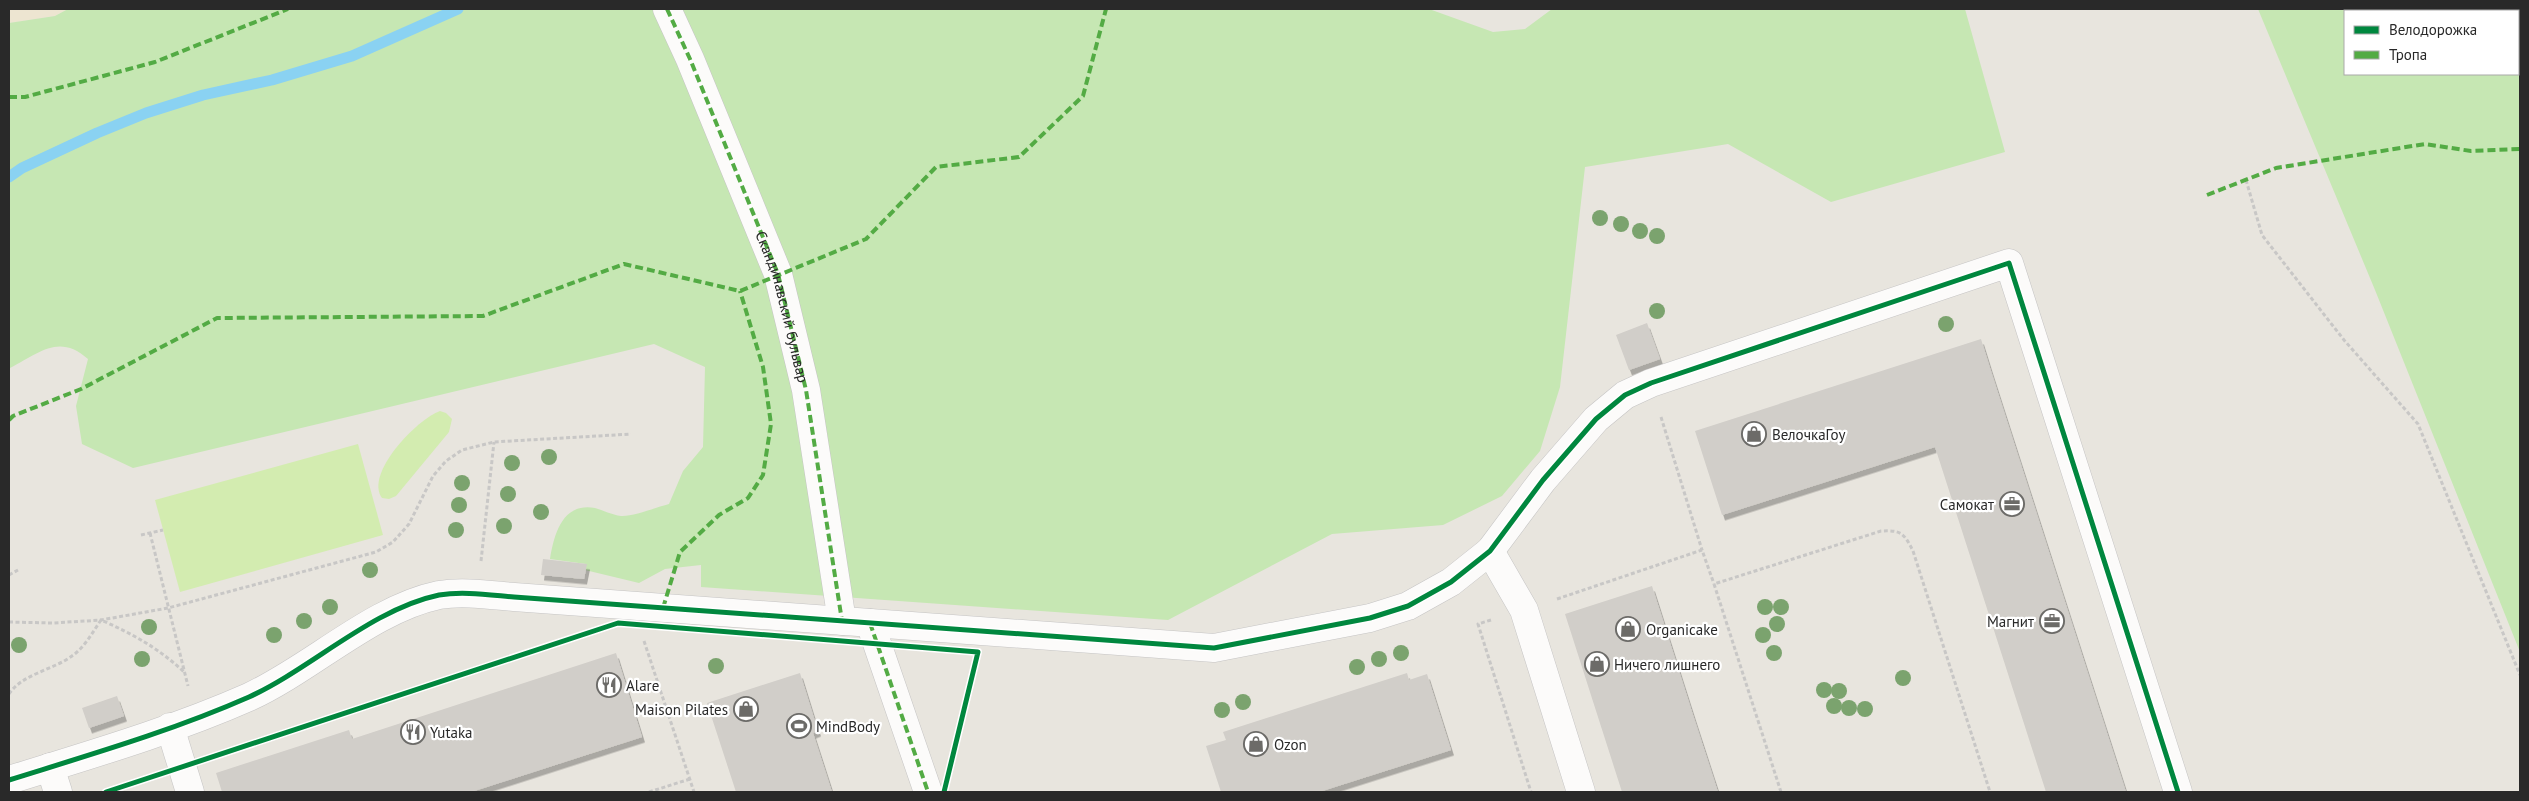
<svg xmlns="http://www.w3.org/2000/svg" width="2529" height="801" font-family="'PT Sans',sans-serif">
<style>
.education{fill:#ede5d1}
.green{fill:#c6e7b3;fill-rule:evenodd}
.pitch{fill:#d3ecb0}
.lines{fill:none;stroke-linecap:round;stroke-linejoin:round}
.stream{stroke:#8ad2f2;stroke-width:11}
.building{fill:#d1cec9;filter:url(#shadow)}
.minor-casing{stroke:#c5c4c4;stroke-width:29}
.path{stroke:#c8c7c6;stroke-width:3;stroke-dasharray:4 2.5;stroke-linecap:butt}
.minor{stroke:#fcfbfa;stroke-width:28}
.quiet{stroke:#53ab44;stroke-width:4;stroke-dasharray:8 4;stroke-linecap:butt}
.cycleway-casing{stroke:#fff;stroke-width:8}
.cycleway{stroke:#00873e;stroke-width:5}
.tree{fill:#7ba36e}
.labels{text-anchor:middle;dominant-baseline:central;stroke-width:4.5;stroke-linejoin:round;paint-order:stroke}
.street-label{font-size:15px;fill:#292929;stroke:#fff}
.poi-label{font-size:15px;fill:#292929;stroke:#fff;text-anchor:start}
</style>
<defs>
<filter id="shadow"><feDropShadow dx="3" dy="5.5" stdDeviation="0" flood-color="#0004"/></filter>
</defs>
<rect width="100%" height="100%" fill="#e8e5de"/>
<polygon class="education" points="9,9 68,9 55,16 9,23"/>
<g class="green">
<path d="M68,9H1429L1493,32L1525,29L1552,9H1965L2005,152L1831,202L1728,144L1585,167L1560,387L1540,451L1502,496L1443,525L1332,534L1168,620L701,587V565L665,569L639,583L585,570L586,564L550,559C554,535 562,502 595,508C603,510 612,515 621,516C632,517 657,507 669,504L683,471L703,447L705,367L654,344L133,468L82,444L76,406L88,359C59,333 39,353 10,368L9,376V23L55,16Z"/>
<path d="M2258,9H2520V652L2375,290ZM2345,11H2518V74H2345Z"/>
</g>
<g class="pitch">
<path d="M440,411L446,413L452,419L449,432L396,496L389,499L382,498C364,474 417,419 440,411Z"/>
<polygon points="358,444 383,535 180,592 155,500"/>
</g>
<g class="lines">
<polyline class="stream" points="9,177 22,168 97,133 146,113 203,95 272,80 352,56 458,9"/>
</g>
<g class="building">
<polygon points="1647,323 1660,359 1629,370 1616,335"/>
<polygon points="1981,339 1990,368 2126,792 2046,792 1935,447 1722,515 1695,431"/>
<polygon points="543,559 587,564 584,579 541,575"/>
<polygon points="1652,586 1693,715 1718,792 1622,792 1565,614"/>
<polygon points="616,653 642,737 471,792 222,792 216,773 349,730 352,739"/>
<polygon points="800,673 818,731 813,733 832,792 736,792 707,703"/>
<polygon points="1407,673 1409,680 1427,674 1451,750 1319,792 1221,792 1206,746 1226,740 1223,732"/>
<polygon points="117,696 124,716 89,728 82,708"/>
</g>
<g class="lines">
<defs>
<g id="minor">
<path id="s1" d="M667,9L690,59L778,274L806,390L842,621"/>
<polyline points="1490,551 1524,610 1581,792"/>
<polyline points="870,623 928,792"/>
<polyline points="170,727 190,792"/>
<polyline points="50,767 58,792"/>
<path d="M9,780C89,755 172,731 249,697C312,668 372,609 439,595C463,591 490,595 514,597L1214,648L1370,618L1408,606L1451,582L1490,551L1543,480L1596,419L1625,395L1651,383L2009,263L2178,792"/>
</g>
</defs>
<use href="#minor" class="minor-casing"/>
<g class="path">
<polyline points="2246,180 2262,235 2344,340 2418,424 2520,675"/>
<polyline points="1661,417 1702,550"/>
<polyline points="150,533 188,686"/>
<polyline points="141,535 163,530"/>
<polyline points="481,561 494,442"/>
<polyline points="9,575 18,570"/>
<polyline points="1557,599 1702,550 1714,584"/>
<polyline points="1491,620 1478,624 1531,792"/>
<polyline points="9,622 53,623 101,620 168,608 376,552 393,542 409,524 433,476 446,461 462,450 494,442 631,434"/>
<polyline points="644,641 694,792"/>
<path d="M9,694C22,674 53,670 72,656C85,647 92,633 101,620C133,634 160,649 185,673"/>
<polyline points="117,789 118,792"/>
<polyline points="649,792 690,779"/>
<path d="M1781,792L1714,584L1881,531C1901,530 1904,533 1913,551L1990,792"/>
</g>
<use href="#minor" class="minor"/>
<g class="quiet">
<polyline points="667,9 690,59 778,274 806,390 842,621"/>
<polyline points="9,97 25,97 155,62 288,9"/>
<polyline points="2207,195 2276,168 2425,144 2471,151 2520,149"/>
<polyline points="9,420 13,416 81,389 217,318 483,316 624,264 740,291 866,239 936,167 1019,157 1083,96 1106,9"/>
<polyline points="663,608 680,552 719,515 748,498 763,475 771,424 763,367 740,291"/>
<polyline points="870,623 928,792"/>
</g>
<defs>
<g id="cycleway">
<path d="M9,780C89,755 172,731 249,697C312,668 372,609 439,595C463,591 490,595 514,597L1214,648L1370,618L1408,606L1451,582L1490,551L1543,480L1596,419L1625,395L1651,383L2009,263L2178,792"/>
<polyline points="106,792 618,623 978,652 944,792"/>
</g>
</defs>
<use href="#cycleway" class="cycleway-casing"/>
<use href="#cycleway" class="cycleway"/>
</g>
<g class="tree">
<circle cx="1600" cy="218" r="8"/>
<circle cx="1621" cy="224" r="8"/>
<circle cx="1640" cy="231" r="8"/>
<circle cx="1657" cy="236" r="8"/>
<circle cx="1657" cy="311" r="8"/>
<circle cx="1946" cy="324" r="8"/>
<circle cx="549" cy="457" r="8"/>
<circle cx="512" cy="463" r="8"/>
<circle cx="462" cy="483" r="8"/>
<circle cx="508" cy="494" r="8"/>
<circle cx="459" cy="505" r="8"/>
<circle cx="541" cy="512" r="8"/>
<circle cx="504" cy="526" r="8"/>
<circle cx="456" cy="530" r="8"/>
<circle cx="370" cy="570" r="8"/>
<circle cx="330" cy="607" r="8"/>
<circle cx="1765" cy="607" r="8"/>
<circle cx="1781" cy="607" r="8"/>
<circle cx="304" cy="621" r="8"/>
<circle cx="1777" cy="624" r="8"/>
<circle cx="149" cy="627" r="8"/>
<circle cx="274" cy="635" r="8"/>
<circle cx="1763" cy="635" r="8"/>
<circle cx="19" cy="645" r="8"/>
<circle cx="1401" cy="653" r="8"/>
<circle cx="1774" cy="653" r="8"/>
<circle cx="142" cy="659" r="8"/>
<circle cx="1379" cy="659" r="8"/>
<circle cx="716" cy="666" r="8"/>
<circle cx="1357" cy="667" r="8"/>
<circle cx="1903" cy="678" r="8"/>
<circle cx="1824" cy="690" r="8"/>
<circle cx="1839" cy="691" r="8"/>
<circle cx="1243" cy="702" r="8"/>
<circle cx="1834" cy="706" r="8"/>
<circle cx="1849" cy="708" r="8"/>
<circle cx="1865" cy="709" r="8"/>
<circle cx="1222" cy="710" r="8"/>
</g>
<defs>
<symbol id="shop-ring" viewBox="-11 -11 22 22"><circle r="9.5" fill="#fff" stroke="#6c6b68" stroke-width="1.5"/><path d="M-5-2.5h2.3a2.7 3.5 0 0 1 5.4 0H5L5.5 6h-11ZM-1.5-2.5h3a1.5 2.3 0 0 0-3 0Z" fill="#6c6b68"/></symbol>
<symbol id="office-ring" viewBox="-11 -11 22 22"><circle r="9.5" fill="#fff" stroke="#6c6b68" stroke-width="1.5"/><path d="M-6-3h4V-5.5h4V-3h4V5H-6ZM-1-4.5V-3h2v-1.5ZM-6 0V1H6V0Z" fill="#6c6b68"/></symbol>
<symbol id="restaurant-ring" viewBox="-11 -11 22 22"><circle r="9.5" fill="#fff" stroke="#6c6b68" stroke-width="1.5"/><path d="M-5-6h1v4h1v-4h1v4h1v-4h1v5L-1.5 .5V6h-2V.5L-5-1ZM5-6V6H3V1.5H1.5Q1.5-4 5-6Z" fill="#6c6b68"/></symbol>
<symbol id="stadium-ring" viewBox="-11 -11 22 22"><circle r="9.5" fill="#fff" stroke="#6c6b68" stroke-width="1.5"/><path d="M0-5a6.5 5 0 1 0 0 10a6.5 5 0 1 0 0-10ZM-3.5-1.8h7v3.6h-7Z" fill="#6c6b68"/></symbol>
</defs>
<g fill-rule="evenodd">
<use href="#shop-ring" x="1740" y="420" width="28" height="28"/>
<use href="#office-ring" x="1998" y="490" width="28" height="28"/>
<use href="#office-ring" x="2038" y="607" width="28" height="28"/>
<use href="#shop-ring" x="1614" y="615" width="28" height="28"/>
<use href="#shop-ring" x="1583" y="650" width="28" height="28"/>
<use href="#restaurant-ring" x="595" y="671" width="28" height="28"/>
<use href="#shop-ring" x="732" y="695" width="28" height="28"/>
<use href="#stadium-ring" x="785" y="712" width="28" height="28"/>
<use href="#restaurant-ring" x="399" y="718" width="28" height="28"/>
<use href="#shop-ring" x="1242" y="730" width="28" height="28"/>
</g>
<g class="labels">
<g class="street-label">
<text stroke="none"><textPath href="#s1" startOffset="320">Скандинавский бульвар</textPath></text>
</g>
<g class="poi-label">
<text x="1772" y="434">ВелочкаГоу</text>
<text x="1994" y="504" text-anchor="end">Самокат</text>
<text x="2034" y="621" text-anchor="end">Магнит</text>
<text x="1646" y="629">Organicake</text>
<text x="1614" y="664">Ничего лишнего</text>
<text x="626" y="685">Alare</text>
<text x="728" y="709" text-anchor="end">Maison Pilates</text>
<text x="816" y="726">MindBody</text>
<text x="430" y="732">Yutaka</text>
<text x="1274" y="744">Ozon</text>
</g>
</g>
<rect width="2529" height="801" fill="none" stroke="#292929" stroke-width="20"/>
<rect x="2344" y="10" width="175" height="65" fill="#ffffff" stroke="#a9a9a9"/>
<rect x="2354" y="26" width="25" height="8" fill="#00873e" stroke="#a9a9a9"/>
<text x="2389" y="35" font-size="15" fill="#292929">Велодорожка</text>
<rect x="2354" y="51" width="25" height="8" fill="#53ab44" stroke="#a9a9a9"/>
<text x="2389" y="60" font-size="15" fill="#292929">Тропа</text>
</svg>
